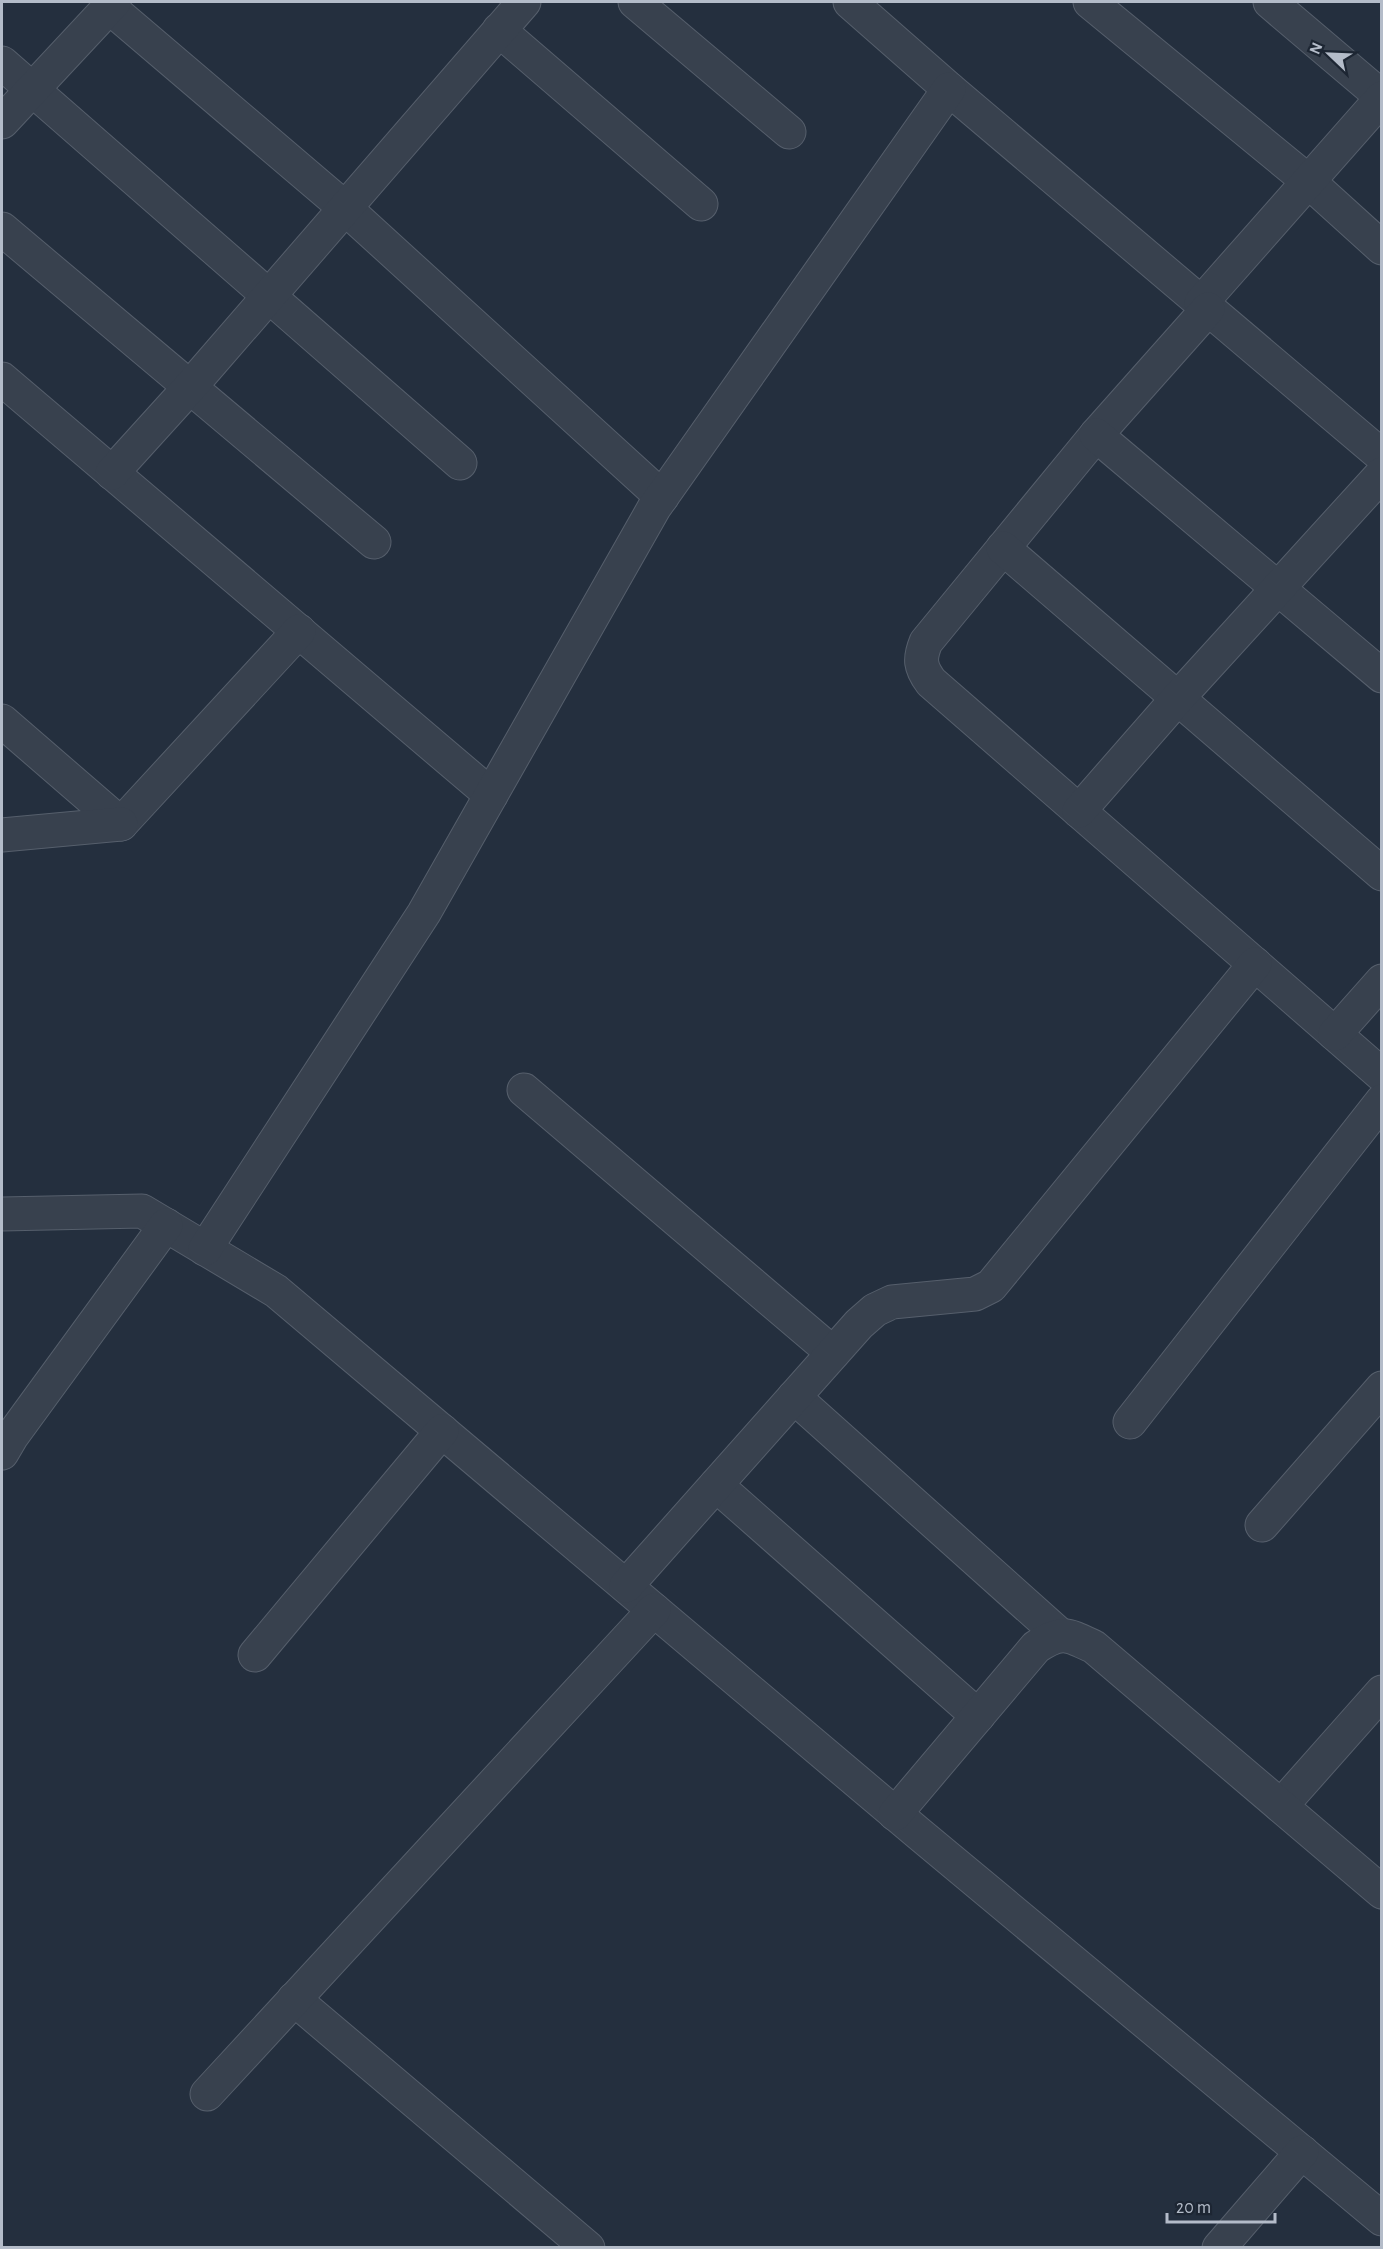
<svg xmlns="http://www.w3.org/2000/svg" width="1383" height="2249" font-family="'Alegreya Sans',sans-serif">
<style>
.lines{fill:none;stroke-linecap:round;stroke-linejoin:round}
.minor-casing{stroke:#565f6c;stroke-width:35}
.minor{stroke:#38414e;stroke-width:33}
</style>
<rect width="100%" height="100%" fill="#242f3e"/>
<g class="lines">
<defs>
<g id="minor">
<polyline points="635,2 789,132"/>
<polyline points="850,2 949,89 1382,456"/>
<polyline points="1090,2 1308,181 1382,248"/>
<polyline points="1270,2 1382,97"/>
<polyline points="109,7 345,208 662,497"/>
<polyline points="499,30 701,204"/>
<polyline points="2,63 460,463"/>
<polyline points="2,122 114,2"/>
<polyline points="2,229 374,542"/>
<polyline points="1201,303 1382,98"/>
<path d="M1208,309L1096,435L926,642C919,659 920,667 931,682L1382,1075"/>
<polyline points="2,379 491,795"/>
<polyline points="1096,435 1382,676"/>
<polyline points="112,473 190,387 524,2"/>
<polyline points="1003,548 1382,874"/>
<polyline points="2,721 121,824 299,631"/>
<polyline points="1079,811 1177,699 1382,474"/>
<polyline points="2,835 121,824"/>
<polyline points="1335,1034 1382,981"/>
<polyline points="524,1090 833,1353"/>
<polyline points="2,1214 142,1211 276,1291 917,1832 1382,2219"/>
<polyline points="205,1249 424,913 654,508 949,89"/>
<polyline points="794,1397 1060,1635"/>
<polyline points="1130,1422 1382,1101"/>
<polyline points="2,1453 12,1436 166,1225"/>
<polyline points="716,1485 978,1716"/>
<polyline points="1262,1525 1382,1388"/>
<polyline points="626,1586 859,1324 875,1310 892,1302 975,1294 991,1286 1255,964"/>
<polyline points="255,1655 442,1431"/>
<polyline points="1281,1806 1382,1692"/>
<path d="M895,1814L1036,1647C1062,1630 1067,1634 1094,1647L1382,1892"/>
<polyline points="294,1999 588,2248"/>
<polyline points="207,2094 654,1610"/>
<polyline points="1219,2248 1302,2152"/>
</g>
</defs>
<use href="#minor" class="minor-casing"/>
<use href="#minor" class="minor"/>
</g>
<rect width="1383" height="2249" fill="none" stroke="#b4bcc9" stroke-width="6"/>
<g transform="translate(1329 54) rotate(293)" stroke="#1d2633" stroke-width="4.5" paint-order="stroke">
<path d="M0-4.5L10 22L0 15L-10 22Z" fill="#b4bcc9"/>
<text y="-9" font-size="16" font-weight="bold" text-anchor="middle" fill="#b4bcc9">N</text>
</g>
<path d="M1167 2213v9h108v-9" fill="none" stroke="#b4bcc9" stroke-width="3"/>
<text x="1176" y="2213" font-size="18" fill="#b4bcc9" stroke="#1d2633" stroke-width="4.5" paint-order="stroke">20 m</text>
</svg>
